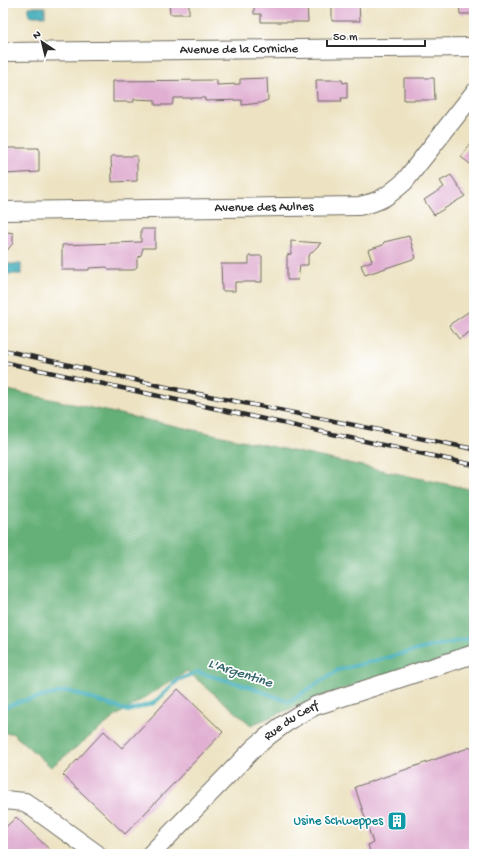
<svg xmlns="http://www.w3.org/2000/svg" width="477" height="857" font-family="'Gochi Hand',sans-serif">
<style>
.forest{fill:#65b078;stroke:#486e52}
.water{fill:#3cacb8;stroke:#346c72}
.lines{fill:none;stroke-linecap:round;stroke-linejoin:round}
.stream{stroke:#3cacb8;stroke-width:4}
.building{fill:#e0afd2}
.minor-casing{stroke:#6f6b60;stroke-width:20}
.minor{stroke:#fff;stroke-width:18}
.rail-casing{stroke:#2b2b2b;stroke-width:4.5}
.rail{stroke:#fff;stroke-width:3;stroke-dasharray:9;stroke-linecap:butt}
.labels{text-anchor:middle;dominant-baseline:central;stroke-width:3.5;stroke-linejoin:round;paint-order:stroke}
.street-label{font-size:13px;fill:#2b2b2b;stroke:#fff}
.culture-label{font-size:13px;fill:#0d838f;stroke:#fff;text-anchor:end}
.water-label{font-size:14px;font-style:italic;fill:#33656a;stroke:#fff}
</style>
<rect width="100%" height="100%" fill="#fff"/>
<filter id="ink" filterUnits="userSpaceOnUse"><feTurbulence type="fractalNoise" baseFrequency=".025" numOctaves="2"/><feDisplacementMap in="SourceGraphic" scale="8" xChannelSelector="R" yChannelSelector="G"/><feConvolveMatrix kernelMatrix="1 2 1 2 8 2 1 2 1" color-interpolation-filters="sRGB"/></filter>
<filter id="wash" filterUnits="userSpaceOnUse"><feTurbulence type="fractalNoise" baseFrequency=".012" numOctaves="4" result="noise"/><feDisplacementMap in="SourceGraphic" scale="16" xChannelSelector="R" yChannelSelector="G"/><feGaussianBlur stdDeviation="0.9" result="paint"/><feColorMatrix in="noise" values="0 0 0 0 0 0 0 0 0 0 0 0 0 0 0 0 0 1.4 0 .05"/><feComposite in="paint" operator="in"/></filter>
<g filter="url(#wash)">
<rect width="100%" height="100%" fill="#ede3c3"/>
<polygon class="forest" points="3,389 474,490 474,650 330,693 251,725 187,671 116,716 51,767 12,733 3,733"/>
<g class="water">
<rect x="29" y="7" width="16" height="9"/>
<rect x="3" y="264" width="18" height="10"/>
</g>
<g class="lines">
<polyline class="stream" points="3,708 18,702 68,691 128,711 154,703 178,680 197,672 250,687 289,702 338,670 429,647 474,638"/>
</g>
<g id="blocks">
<g class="building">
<polygon points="169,3 189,3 189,14 170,14"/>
<polygon points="254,3 307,3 308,22 261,22 261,14 254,14"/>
<polygon points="332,3 359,3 360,21 332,21"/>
<polygon points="459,3 474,3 474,14 460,14"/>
<polygon points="267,78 268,100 260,103 242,105 242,100 205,101 205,98 174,98 172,105 155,105 155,100 134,99 134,102 113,102 113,81 217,80 217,85 240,84 240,79"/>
<polygon points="404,78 434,78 435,100 404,100"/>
<polygon points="316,80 342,80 343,83 347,82 347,98 341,98 342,101 317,101"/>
<polygon points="474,140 474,167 461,157"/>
<polygon points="5,148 39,148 39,172 5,174"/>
<polygon points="111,156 137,156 137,181 112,182"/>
<polygon points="451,175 465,196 434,215 424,200 444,187 440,181"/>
<polygon points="141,229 155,229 155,248 143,248 141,255 137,259 137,267 133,270 110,270 107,267 89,268 89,270 62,270 62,245 141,242"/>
<polygon points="3,231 13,233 13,243 3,256"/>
<polygon points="409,236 416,258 365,275 361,265 372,261 368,250 383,245 384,242"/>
<polygon points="291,241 321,243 308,256 308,265 300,265 298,280 287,280 287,255 291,254"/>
<polygon points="249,256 262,256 262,282 235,282 235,291 222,291 221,264 249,264"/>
<polygon points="474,308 474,329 459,339 449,325"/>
<polygon points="178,689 223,732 125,834 63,775 104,731 122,748"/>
<polygon points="474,746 474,854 371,854 368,845 373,843 355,787"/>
<polygon points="16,817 54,854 3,854 3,830"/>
</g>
</g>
</g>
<g filter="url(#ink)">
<use href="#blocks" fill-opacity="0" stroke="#6f6b60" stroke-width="1"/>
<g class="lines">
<defs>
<g id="minor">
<path id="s1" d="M3,52L474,47"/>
<path id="s2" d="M3,211L359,206C380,202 388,196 404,182L474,93"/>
<polyline points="3,800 25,802 97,854"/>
<path id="s3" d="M151,854L254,748C273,731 292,717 315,706L474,654"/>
</g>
</defs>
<use href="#minor" class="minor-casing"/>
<use href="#minor" class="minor"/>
<defs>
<g id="rail">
<polyline points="3,350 179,390 474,449"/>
<polyline points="3,362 474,465"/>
</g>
</defs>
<use href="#rail" class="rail-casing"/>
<use href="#rail" class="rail"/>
</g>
</g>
<defs>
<symbol id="building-square" viewBox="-11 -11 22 22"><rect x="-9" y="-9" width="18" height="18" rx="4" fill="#0f9aa8" stroke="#fff"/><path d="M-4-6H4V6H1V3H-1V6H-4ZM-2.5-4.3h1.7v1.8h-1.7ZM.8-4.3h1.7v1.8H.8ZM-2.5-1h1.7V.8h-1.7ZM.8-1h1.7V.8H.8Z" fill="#fff"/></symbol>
</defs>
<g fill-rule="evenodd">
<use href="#building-square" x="386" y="810" width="22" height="22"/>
</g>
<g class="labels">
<g class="street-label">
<text stroke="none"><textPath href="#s1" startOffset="236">Avenue de la Corniche</textPath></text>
<text stroke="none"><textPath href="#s2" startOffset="261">Avenue des Aulnes</textPath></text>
<text stroke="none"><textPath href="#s3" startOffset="194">Rue du Cerf</textPath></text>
</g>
<g class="culture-label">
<text x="383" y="821">Usine Schweppes</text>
</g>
<g class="water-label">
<text transform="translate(240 674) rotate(18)">L'Argentine</text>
</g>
</g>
<rect width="477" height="857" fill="none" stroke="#fff" stroke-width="16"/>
<g transform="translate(42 42) rotate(325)" stroke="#ffffff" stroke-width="3" paint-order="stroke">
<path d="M0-3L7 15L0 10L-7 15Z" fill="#2b2b2b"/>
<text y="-6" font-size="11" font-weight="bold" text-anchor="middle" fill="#2b2b2b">N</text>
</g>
<path d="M327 40v6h98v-6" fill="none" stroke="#2b2b2b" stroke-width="2"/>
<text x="333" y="40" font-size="12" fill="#2b2b2b" stroke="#ffffff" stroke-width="3" paint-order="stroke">50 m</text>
</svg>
